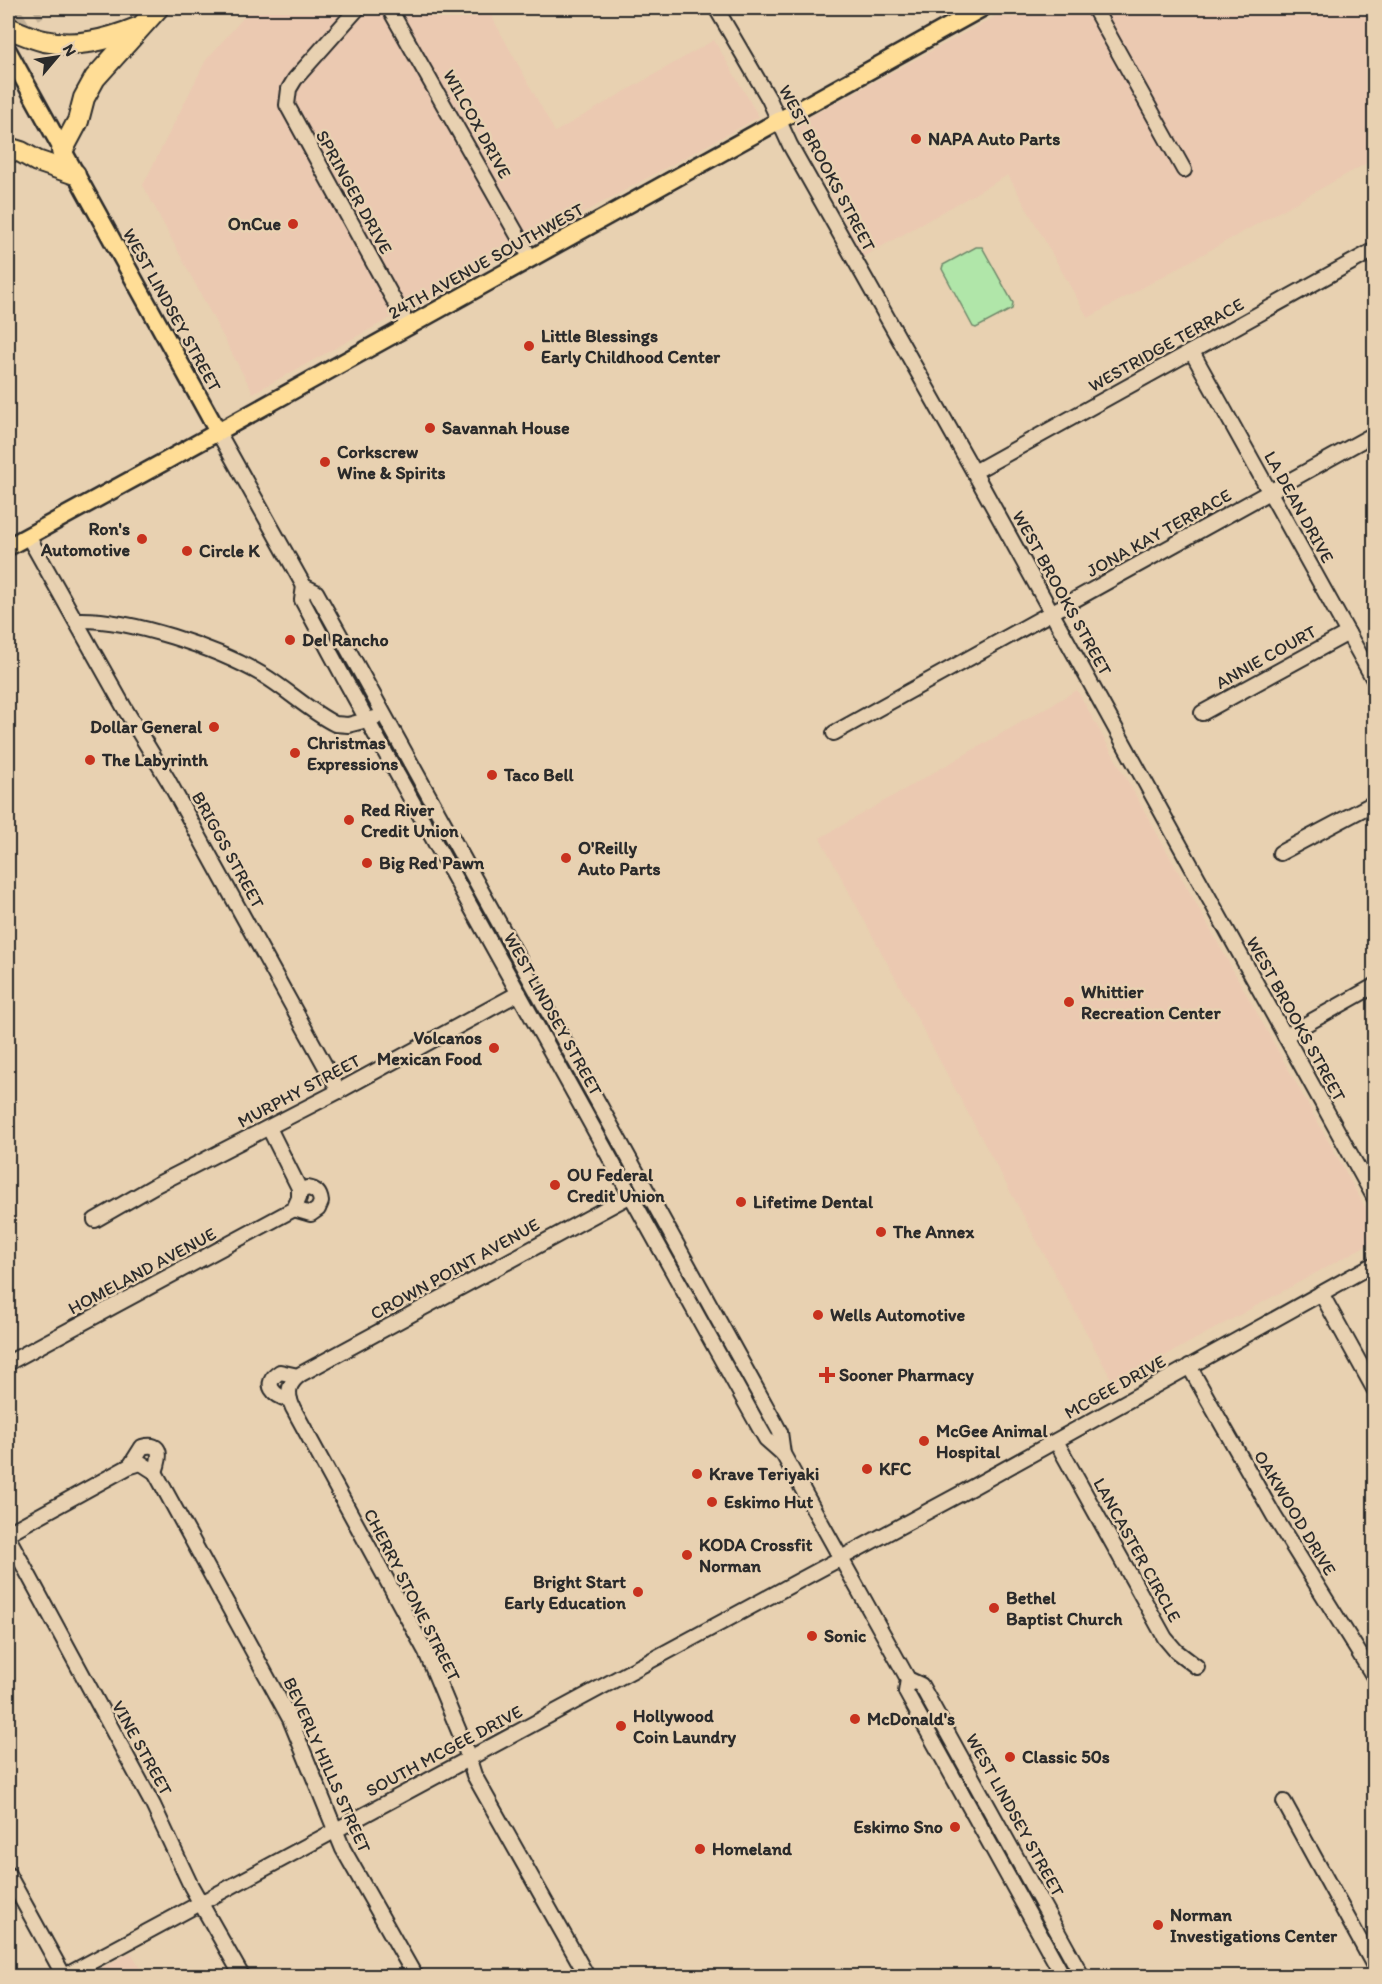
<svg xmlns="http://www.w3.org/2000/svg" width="1382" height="1984" font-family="Itim,sans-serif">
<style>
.built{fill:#ebc9b1}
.green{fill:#b0e6a9;stroke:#6e886a;stroke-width:1.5}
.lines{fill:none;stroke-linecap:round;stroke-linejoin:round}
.highway-tunnel{stroke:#c2b096;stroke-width:20;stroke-dasharray:20 10;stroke-linecap:butt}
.minor-casing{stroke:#2b2b2b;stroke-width:18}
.major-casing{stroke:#2b2b2b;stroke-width:21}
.highway-casing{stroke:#2b2b2b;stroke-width:24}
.minor{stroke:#e8d1b1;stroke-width:14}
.major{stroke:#ffdd96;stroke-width:16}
.highway{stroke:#ffdd96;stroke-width:20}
.poi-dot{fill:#c8321e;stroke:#e8d1b1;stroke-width:2}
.labels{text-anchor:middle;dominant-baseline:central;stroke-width:5;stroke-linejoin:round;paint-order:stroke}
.street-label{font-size:18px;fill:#2b2b2b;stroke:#e8d1b1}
.poi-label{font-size:18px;font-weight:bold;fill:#2b2b2b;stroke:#e8d1b1;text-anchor:start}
</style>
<rect width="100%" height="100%" fill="#e8d1b1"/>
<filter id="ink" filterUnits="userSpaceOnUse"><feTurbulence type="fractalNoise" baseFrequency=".0167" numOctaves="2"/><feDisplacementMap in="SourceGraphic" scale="12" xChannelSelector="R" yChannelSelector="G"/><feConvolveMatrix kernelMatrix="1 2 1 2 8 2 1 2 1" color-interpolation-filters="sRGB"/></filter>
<g filter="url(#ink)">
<g class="built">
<polygon points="252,8 487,8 555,132 714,40 759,117 253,393 143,185 206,60"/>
<polygon points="1011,8 1374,8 1374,159 1088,318 1008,175 863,257 794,125"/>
<polygon points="1077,690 1374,1223 1374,1241 1114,1384 820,838"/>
<polygon points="131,1952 145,1976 86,1976"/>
</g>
<polygon class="green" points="976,247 982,247 1013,303 1012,309 976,328 973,327 942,269 943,265"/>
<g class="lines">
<polyline class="highway-tunnel" points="8,27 39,8"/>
<defs>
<g id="minor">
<polyline points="358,8 295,79 289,89 287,105 408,326"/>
<polyline points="389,8 531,259"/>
<polyline points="716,8 769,99 790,145 974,472 1374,1197"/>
<polyline points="1094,8 1184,170"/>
<polyline points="1192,352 1374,680"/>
<polyline points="218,432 304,586 316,592 350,653 773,1419 780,1432 783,1454 908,1679 921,1685 1082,1976"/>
<polyline points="974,472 1374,250"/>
<polyline points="28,536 125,709 168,780 339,1091"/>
<polyline points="304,586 302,600 345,680 759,1427 766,1439 783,1454"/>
<path d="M76,620C130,618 216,648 263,675C288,690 309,711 335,724L348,725L375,718"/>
<polyline points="1202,713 1348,633"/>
<polyline points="834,733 1374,434"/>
<polyline points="1280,853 1374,803"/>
<polyline points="1285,1036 1374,986"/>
<path d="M294,1209L311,1214L318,1209L321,1202C320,1193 315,1189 307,1188L300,1192"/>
<polyline points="95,1220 156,1185 339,1091 519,993"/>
<polyline points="1321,1293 1374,1389"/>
<polyline points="8,1363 294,1209 299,1198 299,1188 269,1128"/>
<polyline points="1189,1366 1274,1516 1374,1677"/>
<path d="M290,1400C274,1396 261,1384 280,1372L298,1376"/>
<polyline points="1056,1441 1165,1638 1176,1651 1197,1667"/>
<path d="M130,1466L142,1447C164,1441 160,1459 155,1472"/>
<polyline points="8,1533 128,1467 141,1463 155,1472 290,1719 343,1849 415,1976"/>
<polyline points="8,1537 153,1805 191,1886 242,1976"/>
<polyline points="908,1679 906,1692 1063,1976"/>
<polyline points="1284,1802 1374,1966"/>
<polyline points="8,1874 64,1976"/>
<polyline points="65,1976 960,1494 1374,1264"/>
<path d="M587,1976L474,1775L463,1741L426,1652L293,1408C286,1393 288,1383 301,1374L631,1195"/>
</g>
<g id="major">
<polyline points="8,51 218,432"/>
<polyline points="8,547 162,463 982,8"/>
</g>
<g id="highway">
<path d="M8,28C19,32 31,38 44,41C76,48 107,40 137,28"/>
<polyline points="8,148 21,152 37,161 75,174"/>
<polyline points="62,151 78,121 84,98 95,78 158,8"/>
</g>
</defs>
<use href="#minor" class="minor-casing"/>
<use href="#major" class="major-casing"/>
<use href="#highway" class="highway-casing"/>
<use href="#minor" class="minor"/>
<use href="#major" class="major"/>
<use href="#highway" class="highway"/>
</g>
</g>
<g class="poi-dot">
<circle cx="916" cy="139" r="6"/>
<circle cx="293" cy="224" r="6"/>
<circle cx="529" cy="346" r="6"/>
<circle cx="430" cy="428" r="6"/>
<circle cx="325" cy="462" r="6"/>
<circle cx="142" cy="539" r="6"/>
<circle cx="187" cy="551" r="6"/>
<circle cx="290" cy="640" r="6"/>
<circle cx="214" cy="727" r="6"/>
<circle cx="295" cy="753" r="6"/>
<circle cx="90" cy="760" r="6"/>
<circle cx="492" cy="775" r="6"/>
<circle cx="349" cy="820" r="6"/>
<circle cx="566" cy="858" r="6"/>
<circle cx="367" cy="863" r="6"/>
<circle cx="1069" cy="1002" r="6"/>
<circle cx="494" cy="1048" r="6"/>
<circle cx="555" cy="1185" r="6"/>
<circle cx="741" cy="1202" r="6"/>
<circle cx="881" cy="1232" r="6"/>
<circle cx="818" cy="1315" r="6"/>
<path d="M824 1366h6v6h6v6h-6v6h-6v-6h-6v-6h6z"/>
<circle cx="924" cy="1441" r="6"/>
<circle cx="867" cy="1469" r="6"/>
<circle cx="697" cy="1474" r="6"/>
<circle cx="712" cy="1502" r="6"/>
<circle cx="687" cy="1555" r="6"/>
<circle cx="638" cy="1592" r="6"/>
<circle cx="994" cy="1608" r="6"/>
<circle cx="812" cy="1636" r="6"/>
<circle cx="855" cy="1719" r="6"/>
<circle cx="621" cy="1726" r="6"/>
<circle cx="1010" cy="1757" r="6"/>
<circle cx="955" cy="1827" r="6"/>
<circle cx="700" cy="1849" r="6"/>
<circle cx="1158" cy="1925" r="6"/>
</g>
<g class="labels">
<g class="street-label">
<text transform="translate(477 124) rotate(61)">WILCOX DRIVE</text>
<text transform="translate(827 168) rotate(62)">WEST BROOKS STREET</text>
<text transform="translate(354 192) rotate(61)">SPRINGER DRIVE</text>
<text transform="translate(486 261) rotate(-29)">24TH AVENUE SOUTHWEST</text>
<text transform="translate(172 310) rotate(61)">WEST LINDSEY STREET</text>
<text transform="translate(1166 345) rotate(-29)">WESTRIDGE TERRACE</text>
<text transform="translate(1299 507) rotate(61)">LA DEAN DRIVE</text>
<text transform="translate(1159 533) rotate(-29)">JONA KAY TERRACE</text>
<text transform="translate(1062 593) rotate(61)">WEST BROOKS STREET</text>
<text transform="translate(1266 657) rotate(-29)">ANNIE COURT</text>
<text transform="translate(228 850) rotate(61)">BRIGGS STREET</text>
<text transform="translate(553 1014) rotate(61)">WEST LINDSEY STREET</text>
<text transform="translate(1296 1019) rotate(61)">WEST BROOKS STREET</text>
<text transform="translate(299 1091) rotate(-28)">MURPHY STREET</text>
<text transform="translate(455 1269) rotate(-29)">CROWN POINT AVENUE</text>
<text transform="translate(142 1271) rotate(-28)">HOMELAND AVENUE</text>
<text transform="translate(1115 1387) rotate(-29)">MCGEE DRIVE</text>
<text transform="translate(1295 1513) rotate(59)">OAKWOOD DRIVE</text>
<text transform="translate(1137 1550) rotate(61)">LANCASTER CIRCLE</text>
<text transform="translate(412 1595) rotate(63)">CHERRY STONE STREET</text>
<text transform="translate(142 1748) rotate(61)">VINE STREET</text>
<text transform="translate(444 1751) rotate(-28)">SOUTH MCGEE DRIVE</text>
<text transform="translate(327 1765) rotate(66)">BEVERLY HILLS STREET</text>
<text transform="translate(1015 1815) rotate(61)">WEST LINDSEY STREET</text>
</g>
<g class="poi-label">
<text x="928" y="139">NAPA Auto Parts</text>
<text x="281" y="224" text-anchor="end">OnCue</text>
<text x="541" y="336">Little Blessings<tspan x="541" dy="21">Early Childhood Center</tspan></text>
<text x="442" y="428">Savannah House</text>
<text x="337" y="452">Corkscrew<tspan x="337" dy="21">Wine &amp; Spirits</tspan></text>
<text x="130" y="529" text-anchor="end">Ron's<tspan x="130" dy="21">Automotive</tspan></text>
<text x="199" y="551">Circle K</text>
<text x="302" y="640">Del Rancho</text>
<text x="202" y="727" text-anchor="end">Dollar General</text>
<text x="307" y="743">Christmas<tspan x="307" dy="21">Expressions</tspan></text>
<text x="102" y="760">The Labyrinth</text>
<text x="504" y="775">Taco Bell</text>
<text x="361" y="810">Red River<tspan x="361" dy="21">Credit Union</tspan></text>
<text x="578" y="848">O'Reilly<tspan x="578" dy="21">Auto Parts</tspan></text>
<text x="379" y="863">Big Red Pawn</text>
<text x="1081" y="992">Whittier<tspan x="1081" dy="21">Recreation Center</tspan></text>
<text x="482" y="1038" text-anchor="end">Volcanos<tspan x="482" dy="21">Mexican Food</tspan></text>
<text x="567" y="1175">OU Federal<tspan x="567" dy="21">Credit Union</tspan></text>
<text x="753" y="1202">Lifetime Dental</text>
<text x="893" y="1232">The Annex</text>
<text x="830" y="1315">Wells Automotive</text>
<text x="839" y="1375">Sooner Pharmacy</text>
<text x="936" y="1431">McGee Animal<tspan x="936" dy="21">Hospital</tspan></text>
<text x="879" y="1469">KFC</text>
<text x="709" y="1474">Krave Teriyaki</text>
<text x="724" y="1502">Eskimo Hut</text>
<text x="699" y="1545">KODA Crossfit<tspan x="699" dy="21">Norman</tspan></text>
<text x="626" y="1582" text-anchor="end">Bright Start<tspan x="626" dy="21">Early Education</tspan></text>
<text x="1006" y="1598">Bethel<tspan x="1006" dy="21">Baptist Church</tspan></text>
<text x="824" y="1636">Sonic</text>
<text x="633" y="1716">Hollywood<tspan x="633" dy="21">Coin Laundry</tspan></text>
<text x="867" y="1719">McDonald's</text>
<text x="1022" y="1757">Classic 50s</text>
<text x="943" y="1827" text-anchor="end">Eskimo Sno</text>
<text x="712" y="1849">Homeland</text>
<text x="1170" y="1915">Norman<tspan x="1170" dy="21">Investigations Center</tspan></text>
</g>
</g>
<rect width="1382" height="1984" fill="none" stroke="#e8d1b1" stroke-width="30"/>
<rect x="15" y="15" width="1352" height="1954" fill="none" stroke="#2b2b2b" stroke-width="2" filter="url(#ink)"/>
<g transform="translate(57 57) rotate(61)" stroke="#e8d1b1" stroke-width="4.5" paint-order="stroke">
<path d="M0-4.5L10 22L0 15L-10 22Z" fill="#2b2b2b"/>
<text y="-9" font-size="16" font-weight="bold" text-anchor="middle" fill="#2b2b2b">N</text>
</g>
</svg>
